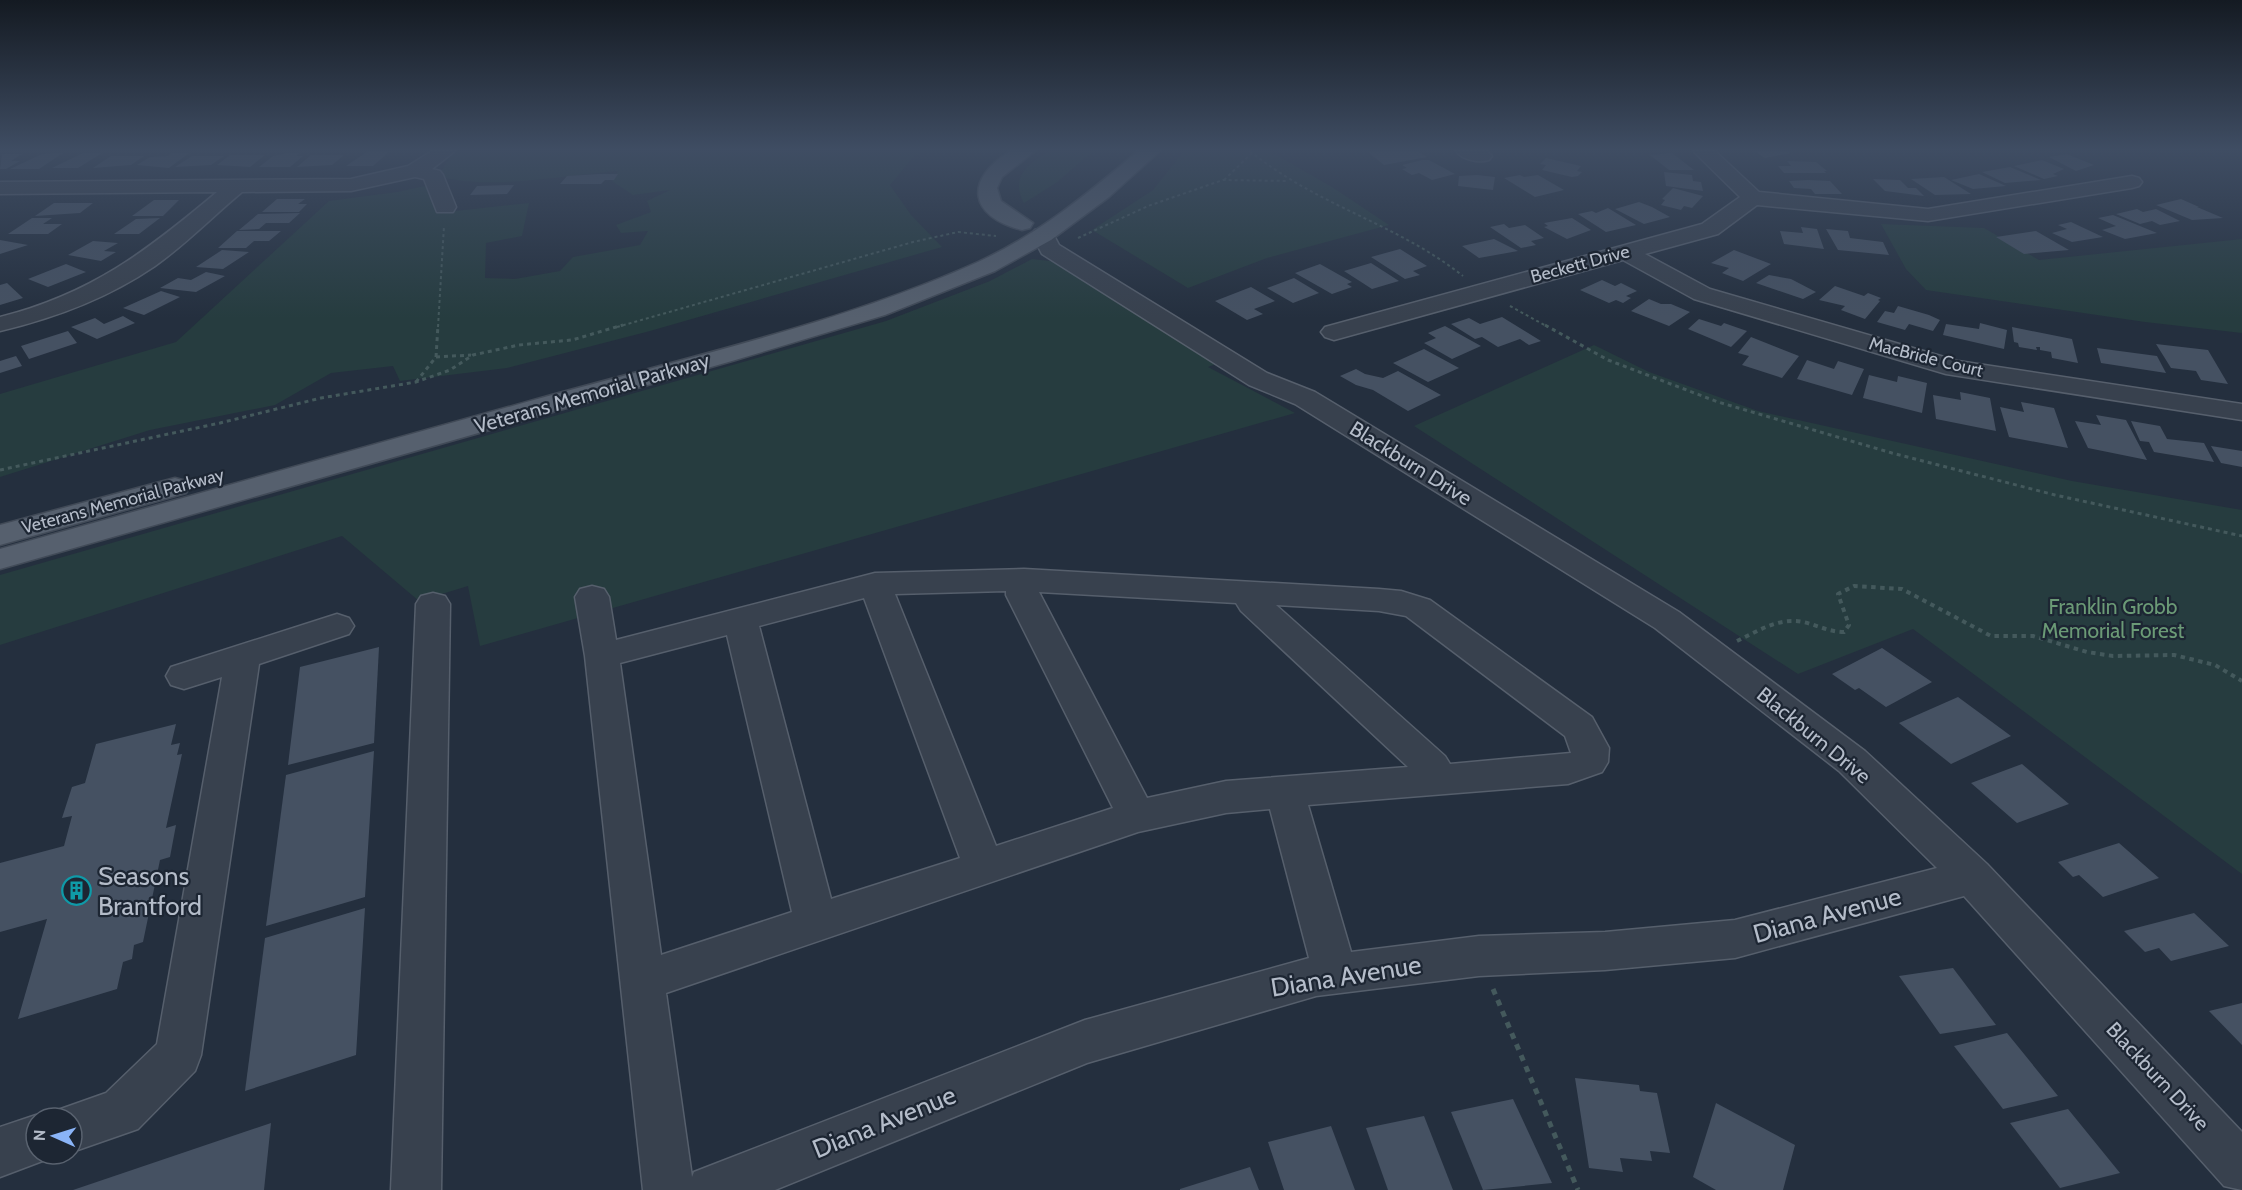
<svg xmlns="http://www.w3.org/2000/svg" width="2242" height="1190" font-family="Cabin,sans-serif">
<style>
.green{fill:#263c3f}
.building{fill:#455162}
.lines{fill:none;stroke-linecap:round;stroke-linejoin:round}
.minor-casing{stroke:#565f6c;stroke-width:3}
.major-casing{stroke:#414a57;stroke-width:3}
.path-far3{stroke:#44595c;stroke-width:2;stroke-dasharray:3 3;stroke-linecap:butt}
.path-far2{stroke:#44595c;stroke-width:3;stroke-dasharray:4 4;stroke-linecap:butt}
.path-far1{stroke:#44595c;stroke-width:4;stroke-dasharray:4.5 4.5;stroke-linecap:butt}
.path{stroke:#44595c;stroke-width:5;stroke-dasharray:6 6;stroke-linecap:butt}
.minor{fill:#38414e;fill-rule:evenodd}
.major{fill:#56606e;fill-rule:evenodd}
.labels{text-anchor:middle;dominant-baseline:central;stroke-width:4.5;stroke-linejoin:round;paint-order:stroke}
.far-street-label{font-size:18px;fill:#b4bcc9;stroke:#1d2633}
.street-label{font-size:21px;fill:#b4bcc9;stroke:#1d2633}
.park-label{font-size:21px;fill:#6b9a76;stroke:#1d2633}
.near-poi-label{font-size:26px;fill:#b4bcc9;stroke:#1d2633;text-anchor:start}
.near-street-label{font-size:26px;fill:#b4bcc9;stroke:#1d2633}
</style>
<rect width="100%" height="100%" fill="#242f3e"/>
<g class="green">
<path d="M454,151H924L913,157L890,185L911,215L942,247L650,331L507,368L400,381L393,366L331,373L275,405L150,430L0,477V394L176,342L329,201L397,192L434,184L455,211L529,203L522,236L486,243L485,278L515,279L560,271L573,257L640,245L648,231L621,233L616,225L651,212L647,201L670,190L633,195L612,181L618,171C565,175 489,191 438,176Z"/>
<path d="M1049,151H1093L1056,183L1024,203C1010,178 1027,164 1049,151Z"/>
<polygon points="1184,151 1269,151 1332,187 1389,225 1267,258 1188,288 1092,230 1153,190"/>
<polygon points="1881,224 1984,228 2039,260 2242,239 2242,333 2145,322 1926,290 1906,269"/>
<polygon points="1032,259 1050,261 1066,267 1221,362 1208,367 1295,413 480,646 468,586 419,601 342,536 0,645 0,575 886,321 990,281"/>
<polygon points="1594,345 1649,372 1758,411 2072,481 2242,510 2242,874 1913,629 1798,674 1414,426"/>
</g>
<g class="building">
<polygon points="368,151 390,151 373,166 346,166"/>
<polygon points="1404,151 1417,151 1427,157 1384,165 1368,152"/>
<polygon points="1754,151 1788,151 1791,153 1765,158"/>
<polygon points="63,153 39,169 10,169 42,154"/>
<polygon points="83,153 102,153 78,168 52,168"/>
<polygon points="172,153 189,153 169,168 137,165 150,157 168,156"/>
<polygon points="289,153 300,153 296,156 303,156 290,167 259,167 273,156"/>
<polygon points="1672,153 1694,170 1669,170 1650,155"/>
<polygon points="2,154 22,154 11,161 20,161 6,169 0,169"/>
<polygon points="2067,154 2094,165 2076,171 2049,157"/>
<polygon points="230,155 265,155 250,167 217,165"/>
<polygon points="311,155 344,155 332,165 297,167"/>
<polygon points="111,156 144,156 131,165 93,168"/>
<polygon points="192,156 224,156 211,165 175,167"/>
<polygon points="1546,158 1581,166 1577,171 1582,172 1578,176 1572,177 1542,170 1546,165 1540,164"/>
<polygon points="1422,160 1429,160 1455,174 1432,180 1419,173 1412,175 1402,169 1407,168 1402,165"/>
<polygon points="2042,160 2064,169 2053,174 2058,176 2044,179 2014,166"/>
<polygon points="1787,161 1816,162 1827,171 1824,171 1826,173 1784,173 1778,166 1791,166"/>
<polygon points="2010,167 2041,180 2005,183 1982,172"/>
<polygon points="1664,172 1692,175 1693,181 1701,182 1703,191 1666,186"/>
<polygon points="599,174 618,174 614,180 605,180 601,184 560,184 567,176"/>
<polygon points="1979,174 2006,186 1973,189 1951,180"/>
<polygon points="1477,175 1495,177 1493,190 1458,186 1459,176"/>
<polygon points="1520,175 1524,177 1538,175 1564,190 1535,197 1504,178"/>
<polygon points="1944,177 1971,194 1935,195 1911,179"/>
<polygon points="1873,179 1900,180 1908,188 1916,188 1924,196 1885,191"/>
<polygon points="1808,180 1830,181 1842,194 1815,194 1811,189 1794,188 1789,181"/>
<polygon points="514,185 507,194 470,195 477,186"/>
<polygon points="1673,188 1703,196 1692,208 1684,206 1681,210 1661,205 1665,200 1662,199"/>
<polygon points="277,199 305,199 298,204 307,204 299,212 262,212"/>
<polygon points="2181,199 2199,207 2197,207 2223,218 2192,220 2156,205"/>
<polygon points="154,200 179,200 163,216 132,216"/>
<polygon points="1639,202 1652,207 1670,217 1644,224 1615,209"/>
<polygon points="54,203 93,203 80,213 35,216"/>
<polygon points="1608,208 1636,225 1606,232 1578,214 1592,211 1596,213"/>
<polygon points="2137,209 2143,212 2156,209 2180,221 2160,225 2152,221 2140,224 2116,214"/>
<polygon points="300,213 289,223 266,223 259,229 239,230 258,214"/>
<polygon points="2113,215 2157,233 2125,239 2102,230 2116,226 2098,218"/>
<polygon points="32,218 52,218 43,224 62,224 48,234 8,234"/>
<polygon points="160,218 139,234 114,234 136,219"/>
<polygon points="1572,218 1591,230 1567,239 1544,227 1548,226 1544,223"/>
<polygon points="2071,222 2103,237 2072,242 2052,233 2067,229 2058,225"/>
<polygon points="1504,224 1509,228 1525,225 1544,238 1531,241 1536,245 1521,248 1490,227"/>
<polygon points="1801,227 1817,229 1824,249 1784,244 1780,231 1803,233"/>
<polygon points="1826,229 1848,231 1850,238 1883,242 1889,255 1838,250"/>
<polygon points="237,231 281,231 269,241 254,241 246,248 218,248"/>
<polygon points="2036,231 2069,250 2024,254 1996,237"/>
<polygon points="1494,239 1518,251 1479,258 1462,246"/>
<polygon points="0,240 28,245 0,254"/>
<polygon points="93,241 118,243 104,251 116,252 101,261 68,255"/>
<polygon points="1400,249 1427,266 1413,271 1420,275 1405,279 1371,257"/>
<polygon points="222,250 249,252 223,269 196,267"/>
<polygon points="1734,250 1771,264 1743,281 1722,273 1729,268 1711,263"/>
<polygon points="1371,263 1399,281 1372,289 1344,271"/>
<polygon points="66,264 86,272 48,287 28,279"/>
<polygon points="1320,264 1352,282 1347,284 1352,287 1332,294 1295,273"/>
<polygon points="206,272 225,276 196,292 160,288 178,278 191,280"/>
<polygon points="1769,275 1791,279 1816,292 1803,299 1756,283"/>
<polygon points="1294,278 1319,293 1293,303 1267,288"/>
<polygon points="1602,280 1615,286 1621,283 1637,291 1626,296 1631,298 1623,303 1616,300 1609,303 1580,290"/>
<polygon points="7,283 23,298 0,305 0,285"/>
<polygon points="1835,286 1864,296 1868,293 1881,298 1878,300 1880,301 1865,319 1841,310 1845,306 1819,300"/>
<polygon points="1251,287 1275,301 1254,309 1263,314 1247,320 1215,301"/>
<polygon points="161,291 180,297 144,315 123,308"/>
<polygon points="1649,299 1661,304 1671,304 1690,312 1669,326 1631,311"/>
<polygon points="1898,306 1929,315 1940,320 1933,331 1909,324 1905,330 1877,322 1885,311 1894,313"/>
<polygon points="123,316 135,323 97,339 71,327 95,318 104,324"/>
<polygon points="1502,317 1541,341 1529,345 1520,339 1498,347 1482,337 1475,339 1451,324 1469,318 1480,324"/>
<polygon points="1699,319 1721,326 1724,323 1747,331 1731,347 1688,329"/>
<polygon points="1980,323 2007,330 2004,349 1943,335 1946,324 1979,329"/>
<polygon points="1445,326 1481,346 1452,359 1424,343 1436,338 1428,333"/>
<polygon points="2012,327 2072,339 2078,363 2052,358 2051,352 2040,350 2040,347 2036,347 2037,350 2019,347 2018,343 2014,342"/>
<polygon points="68,331 77,343 29,359 21,346"/>
<polygon points="1751,337 1799,356 1782,378 1742,365 1749,356 1738,353"/>
<polygon points="2156,344 2208,350 2228,384 2201,380 2196,371 2171,368"/>
<polygon points="2097,348 2157,356 2166,373 2101,363"/>
<polygon points="1424,349 1459,368 1428,382 1393,363"/>
<polygon points="16,356 22,366 0,373 0,361"/>
<polygon points="1807,360 1834,369 1838,361 1864,369 1852,395 1797,379"/>
<polygon points="1356,369 1365,374 1383,378 1398,371 1441,395 1408,411 1373,390 1356,385 1340,376"/>
<polygon points="1869,375 1897,382 1898,376 1927,383 1922,413 1863,398"/>
<polygon points="1960,392 1990,398 1996,431 1936,419 1933,395 1961,400"/>
<polygon points="2021,402 2054,408 2068,448 2009,437 2000,407 2024,412"/>
<polygon points="2096,415 2126,420 2147,460 2088,448 2075,421 2101,425"/>
<polygon points="2131,421 2160,426 2167,439 2204,443 2214,462 2154,452 2149,442 2140,441"/>
<polygon points="2211,446 2242,451 2242,467 2221,463"/>
<polygon points="379,647 374,743 288,765 300,667"/>
<polygon points="1882,648 1932,682 1886,707 1859,688 1855,690 1832,674"/>
<polygon points="1958,697 2011,736 1951,764 1899,723"/>
<polygon points="176,724 171,745 180,743 177,755 182,754 166,828 176,825 170,857 160,860 143,942 134,945 132,959 123,962 117,989 18,1019 47,919 0,932 0,863 64,846 72,816 62,818 72,787 85,783 96,744"/>
<polygon points="374,751 365,897 266,926 286,775"/>
<polygon points="2022,764 2069,804 2017,823 1971,783"/>
<polygon points="2119,843 2159,878 2103,897 2079,875 2073,877 2058,862"/>
<polygon points="365,908 356,1055 245,1091 265,938"/>
<polygon points="2194,913 2229,946 2171,961 2159,948 2145,952 2124,931"/>
<polygon points="1953,968 1996,1025 1940,1034 1899,976"/>
<polygon points="2242,1003 2242,1045 2209,1011"/>
<polygon points="2007,1033 2058,1096 2003,1109 1954,1046"/>
<polygon points="1575,1078 1639,1085 1640,1091 1657,1093 1670,1153 1650,1151 1652,1161 1620,1158 1623,1172 1589,1168"/>
<polygon points="1513,1099 1552,1183 1483,1190 1451,1112"/>
<polygon points="1716,1103 1795,1145 1783,1190 1716,1190 1693,1177"/>
<polygon points="2068,1109 2120,1173 2060,1188 2010,1123"/>
<polygon points="1424,1116 1453,1190 1388,1190 1366,1128"/>
<polygon points="271,1123 264,1190 73,1190"/>
<polygon points="1331,1126 1355,1190 1284,1190 1268,1142"/>
<polygon points="1250,1167 1259,1190 1180,1190 1180,1189"/>
</g>
<g class="lines">
<defs>
<g id="minor">
<path d="M432,151H455L432,169L440,171L443,175L456,207L453,212H437L424,179L415,177L351,191L242,192C213,216 186,244 155,266C108,298 55,318 0,331V317C91,294 147,251 217,192L0,194V182L351,179L408,166Z"/>
<path d="M1456,151H1487L1492,156L1489,160C1479,163 1462,160 1456,151Z"/>
<polygon points="1693,151 1715,151 1759,192 1928,209 2132,176 2139,178 2142,182 2139,186 2132,188 1928,221 1757,205 1718,234 1645,254 1710,289 1958,361 2242,404 2242,420 1946,374 1694,299 1623,260 1334,340 1325,337 1321,332 1325,327 1702,224 1740,197"/>
<path d="M1043,228L1051,230L1059,245L1267,373L1315,392L1679,612L1865,751L1987,864L2242,1132V1190L2224,1186L1964,896L1735,958L1605,970L1479,976L1316,996L1087,1063L775,1190H643L585,656L575,597L580,589L592,586L604,589L609,597L616,640L875,573L1024,569L1379,589L1401,591L1430,600L1592,717L1609,748L1608,762L1602,772L1568,784L1308,805L1351,952L1479,936L1605,932L1735,920L1937,868L1839,771L1655,628L1295,404L1249,385L1042,254L1032,235L1035,230ZM1006,591V595L1113,808L996,846L895,594ZM1039,592L1236,603L1241,611L1408,767L1226,781L1147,798ZM864,598L960,858L831,899L759,626ZM1276,605L1379,611L1406,616L1565,736L1571,753L1450,764L1445,756ZM727,635L792,912L661,955L620,663ZM1270,809L1309,958L1085,1020L712,1165L694,1172L692,1177L666,993L1138,832L1226,813Z"/>
<polygon points="433,593 445,596 450,604 441,1190 391,1190 416,604 421,596"/>
<polygon points="337,614 349,618 354,626 349,634 259,664 201,1055 195,1071 138,1129 72,1152 72,1118 52,1118 55,1111 106,1093 157,1044 222,677 184,689 171,685 166,676 171,667"/>
<polygon points="36,1115 43,1118 36,1118 36,1154 55,1154 53,1157 0,1177 0,1127"/>
</g>
<g id="major">
<path d="M1010,151H1035L1002,177L997,188L1001,201L1033,223L1030,228L1022,230C968,216 964,180 1010,151Z"/>
<path d="M1138,151H1160L1109,197L1051,240L995,271L885,315L732,361L0,569V549C180,499 361,448 541,398C685,358 842,323 978,262C1037,235 1089,193 1138,151Z"/>
<polygon points="175,478 186,481 190,487 186,493 0,545 0,525"/>
</g>
</defs>
<use href="#minor" class="minor-casing"/>
<use href="#major" class="major-casing"/>
<g class="path-far3">
<path d="M1250,151C1317,206 1396,223 1463,276"/>
<polyline points="1224,180 1252,153"/>
<polyline points="1078,238 1148,206 1223,180 1288,181"/>
<polyline points="1510,306 1548,327"/>
<polyline points="438,327 444,226"/>
<polyline points="617,327 913,242 958,232 996,236"/>
</g>
<g class="path-far2">
<polyline points="1545,325 1608,360 1718,402 1892,453 2055,495 2242,536"/>
<polyline points="436,357 471,355"/>
<polyline points="416,382 436,357 438,325"/>
<polyline points="0,470 220,423 321,398 416,382 450,370 473,355 519,345 572,340 623,325"/>
</g>
<path class="path-far1" d="M1737,641C1758,631 1779,617 1803,622C1817,625 1829,632 1844,632L1849,625L1838,594L1854,586L1902,589L1991,636H2033L2087,652L2113,656L2174,655L2215,665L2242,681"/>
<polyline class="path" points="1493,989 1578,1190"/>
<use href="#minor" class="minor"/>
<use href="#major" class="major"/>
</g>
<linearGradient id="sky" x2="0" y2="1"><stop stop-color="#141a22"/><stop offset="0.47" stop-color="#3f4d63"/><stop offset="1" stop-color="#3f4d63" stop-opacity="0"/></linearGradient>
<rect width="2242" height="318" fill="url(#sky)"/>
<defs>
<symbol id="building-ring" viewBox="-11 -11 22 22"><circle r="9.5" fill="#1d2633" stroke="#0f9aa8" stroke-width="1.5"/><path d="M-4-6H4V6H1V3H-1V6H-4ZM-2.5-4.3h1.7v1.8h-1.7ZM.8-4.3h1.7v1.8H.8ZM-2.5-1h1.7V.8h-1.7ZM.8-1h1.7V.8H.8Z" fill="#0f9aa8"/></symbol>
</defs>
<g fill-rule="evenodd">
<use href="#building-ring" x="60" y="874" width="33" height="33"/>
</g>
<g class="labels">
<g class="far-street-label">
<text transform="translate(1580 264) rotate(-15)">Beckett Drive</text>
<text transform="translate(1926 357) rotate(14)">MacBride Court</text>
<text transform="translate(123 501) rotate(-15)">Veterans Memorial Parkway</text>
</g>
<g class="street-label">
<text transform="translate(592 393) rotate(-16)">Veterans Memorial Parkway</text>
<text transform="translate(1411 463) rotate(32)">Blackburn Drive</text>
<text transform="translate(1814 735) rotate(39)">Blackburn Drive</text>
<text transform="translate(2158 1076) rotate(47)">Blackburn Drive</text>
</g>
<g class="park-label">
<text x="2113" y="606">Franklin Grobb<tspan x="2113" dy="24">Memorial Forest</tspan></text>
</g>
<g class="near-poi-label">
<text x="98" y="876">Seasons<tspan x="98" dy="30">Brantford</tspan></text>
</g>
<g class="near-street-label">
<text transform="translate(1827 915) rotate(-15)">Diana Avenue</text>
<text transform="translate(1346 976) rotate(-9)">Diana Avenue</text>
<text transform="translate(884 1122) rotate(-22)">Diana Avenue</text>
</g>
</g>
<g transform="translate(54 1136) rotate(273)"><circle r="28" fill="#1d2633" stroke="#59626f" stroke-width="1.5"/>
<path d="M0-4.5L10 22L0 15L-10 22Z" fill="#8ab4f8"/>
<text y="-9" font-size="16" font-weight="bold" text-anchor="middle" fill="#b4bcc9">N</text>
</g>
</svg>
